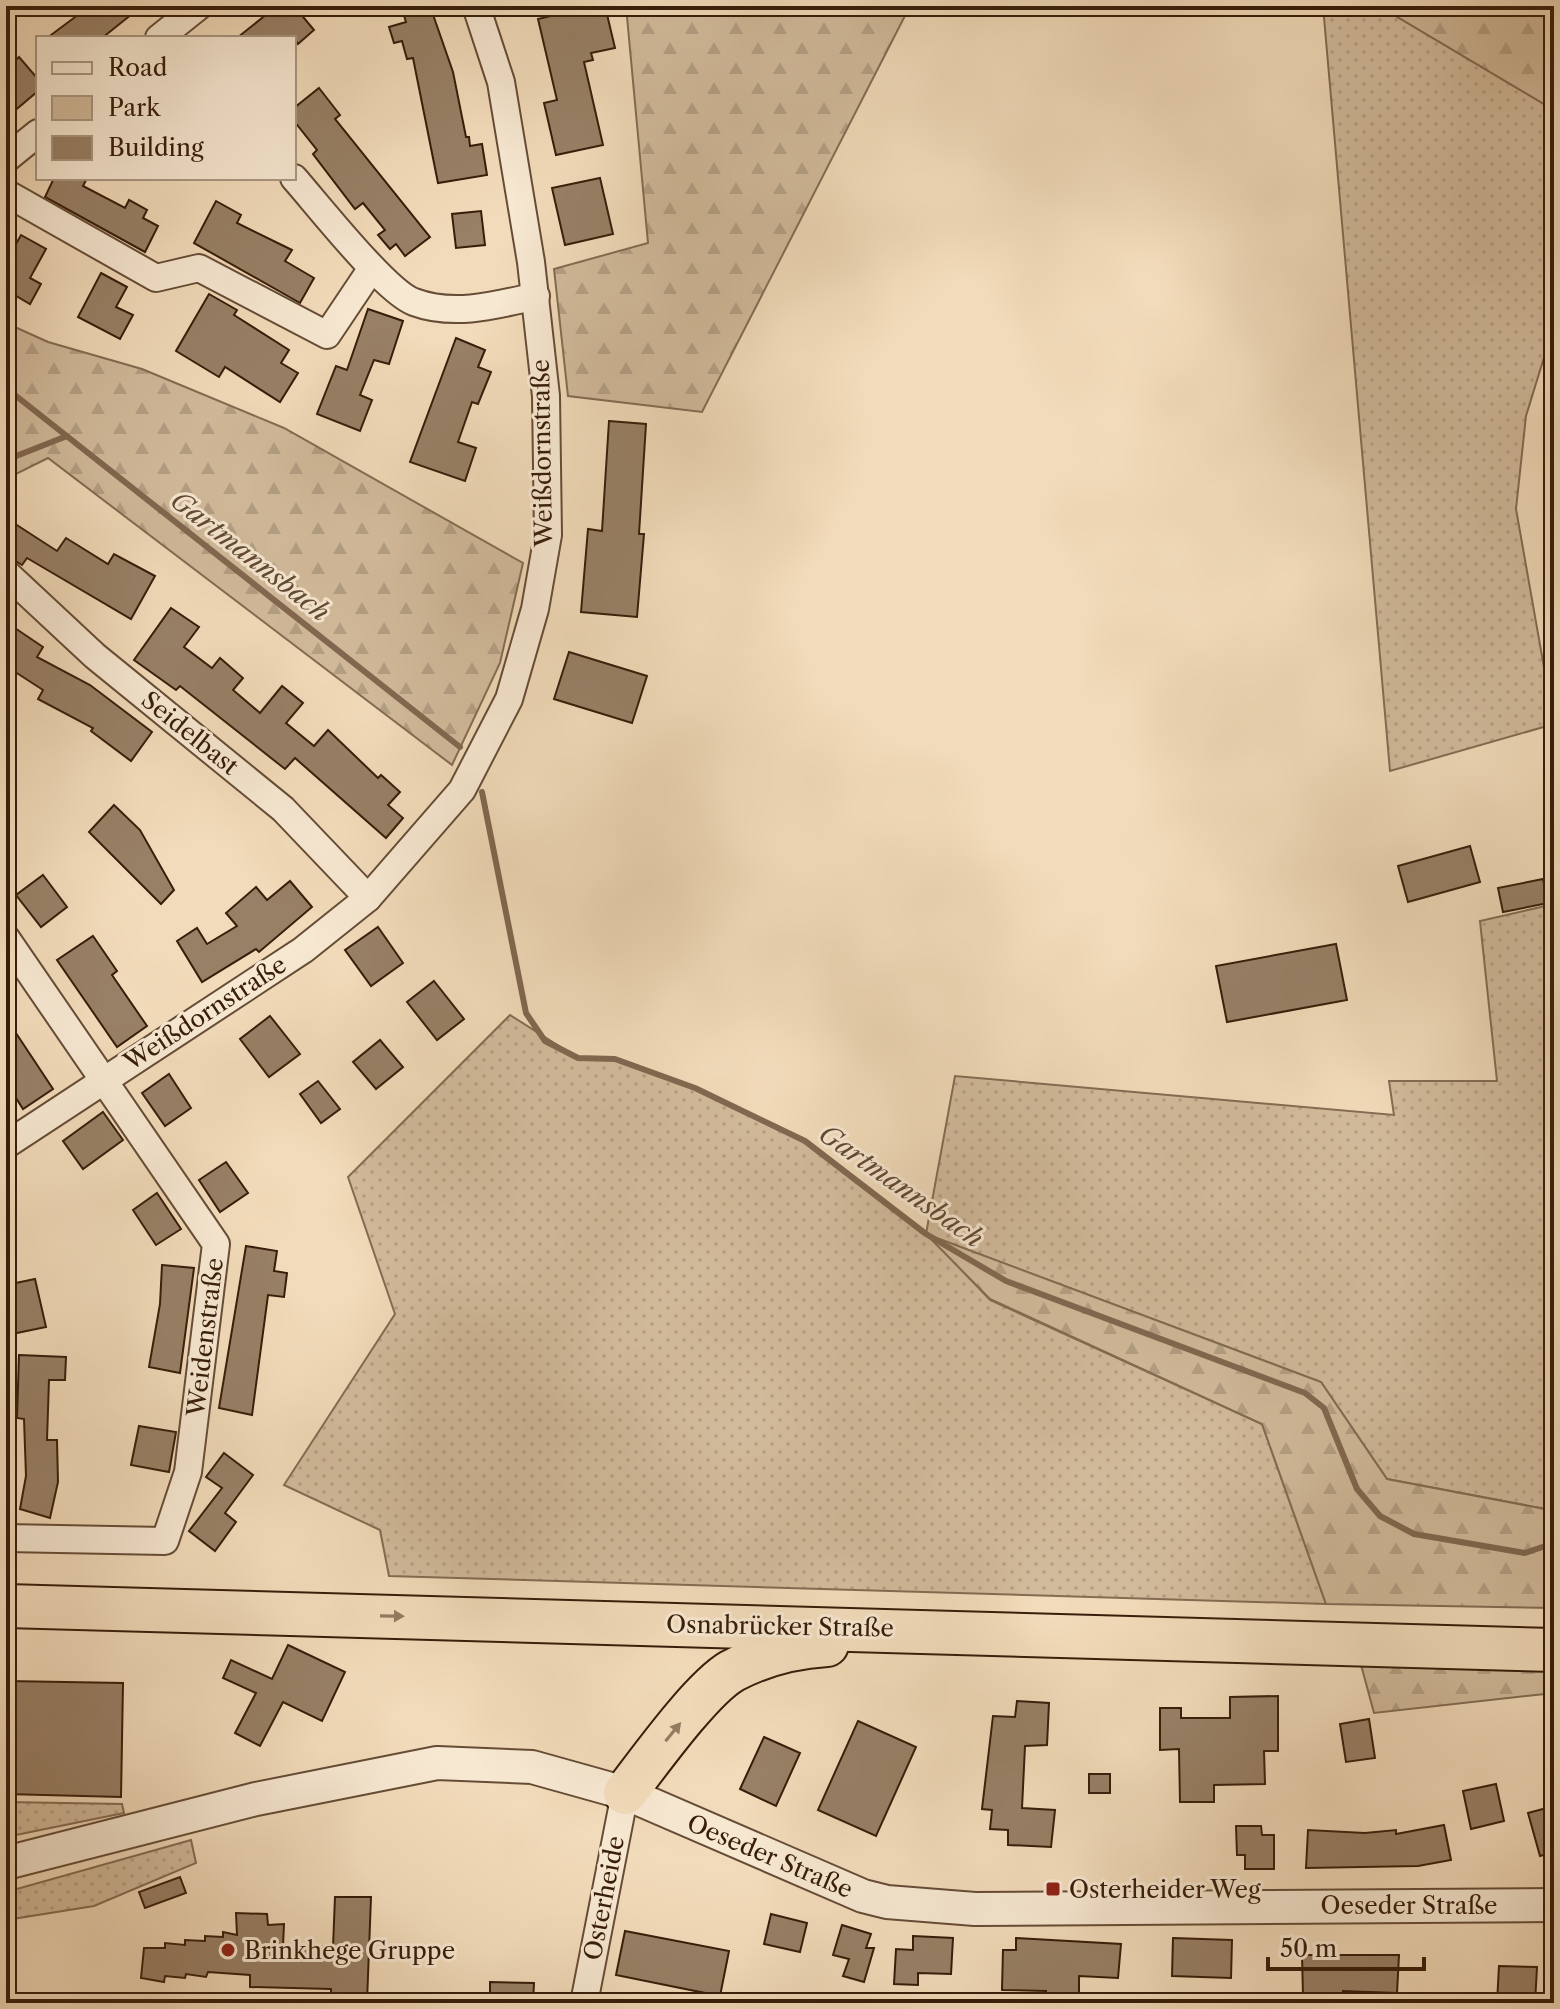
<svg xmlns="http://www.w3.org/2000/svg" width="1560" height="2009" font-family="'Libre Caslon Text',serif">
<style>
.green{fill:url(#green-dots);stroke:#846c53;stroke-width:2}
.forest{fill:url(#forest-firs);stroke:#846c53;stroke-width:2}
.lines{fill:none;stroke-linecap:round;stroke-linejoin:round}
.stream{stroke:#816850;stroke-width:6}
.building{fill:#988066;stroke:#371d0a;stroke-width:2}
.minor-casing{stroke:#664c36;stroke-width:30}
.tertiary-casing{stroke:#664c36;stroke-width:36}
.trunk-casing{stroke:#371d0a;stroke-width:46}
.minor{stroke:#f7e8d2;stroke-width:26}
.tertiary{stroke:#f7e8d2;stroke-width:32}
.trunk{stroke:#f2dbba;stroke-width:42}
.oneway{fill:#947c62}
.poi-dot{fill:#8f2418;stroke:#f7e8d2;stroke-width:3}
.labels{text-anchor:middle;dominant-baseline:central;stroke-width:6;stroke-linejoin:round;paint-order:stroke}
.street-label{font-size:24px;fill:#371d0a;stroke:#f7e8d2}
.poi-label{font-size:24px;fill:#371d0a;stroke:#f7e8d2;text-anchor:start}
.water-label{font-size:26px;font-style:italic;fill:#624933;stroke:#f7e8d2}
</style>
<defs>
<pattern id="green-dots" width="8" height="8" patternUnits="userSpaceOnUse" patternTransform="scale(2)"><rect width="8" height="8" fill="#d2bb9c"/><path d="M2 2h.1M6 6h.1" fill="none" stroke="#b5a085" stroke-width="1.8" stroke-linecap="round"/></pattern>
<pattern id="forest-firs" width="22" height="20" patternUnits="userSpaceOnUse" patternTransform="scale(2)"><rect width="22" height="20" fill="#d2bb9c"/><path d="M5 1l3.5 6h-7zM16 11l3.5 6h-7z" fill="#b5a085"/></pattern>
</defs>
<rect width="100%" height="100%" fill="#f2dbba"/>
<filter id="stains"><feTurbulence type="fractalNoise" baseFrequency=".0025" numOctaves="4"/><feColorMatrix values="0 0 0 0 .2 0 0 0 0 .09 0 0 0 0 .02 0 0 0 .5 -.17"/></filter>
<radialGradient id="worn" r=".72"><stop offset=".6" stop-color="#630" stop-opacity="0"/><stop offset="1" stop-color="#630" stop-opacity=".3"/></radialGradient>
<g class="green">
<polygon points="1323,6 1379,6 1554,110 1554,325 1526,416 1516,509 1554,724 1390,771"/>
<polygon points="1554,904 1554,1484 1545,1509 1387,1479 1321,1382 928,1235 990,1300 1262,1424 1326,1604 389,1576 380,1530 284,1485 395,1314 348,1177 510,1015 578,1058 615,1059 695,1088 805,1141 926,1234 955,1076 1394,1115 1389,1081 1497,1081 1480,921"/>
<polygon points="6,1802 122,1804 124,1813 6,1837"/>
<polygon points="191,1840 196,1863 94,1906 6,1920 6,1892"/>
</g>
<g class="forest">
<polygon points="626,6 910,6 702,412 568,396 554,269 648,243"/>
<polygon points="1379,6 1554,6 1554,110"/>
<polygon points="6,323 48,342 142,369 284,428 523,563 500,663 452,765 48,458 6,479"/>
<polygon points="926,1234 1321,1382 1387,1479 1545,1509 1554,1484 1554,1608 1326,1604 1262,1424 990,1299"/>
<polygon points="1360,1661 1554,1667 1554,1693 1374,1713"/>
</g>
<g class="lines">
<g class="stream">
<polyline points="6,388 460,747"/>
<polyline points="6,460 67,436"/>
<polyline points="482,792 526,1013 545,1041 578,1058 615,1059 695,1088 805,1141 926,1234 1006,1281 1305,1393 1324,1408 1357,1489 1380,1516 1414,1534 1525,1553 1554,1543"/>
</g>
</g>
<g class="building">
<polygon points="90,6 142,6 102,38 47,38"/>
<polygon points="277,6 294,6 314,30 298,44 294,38 237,38"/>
<polygon points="412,6 430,6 453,72 466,137 469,137 470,146 482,144 487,175 438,183 413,58 407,59 402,41 394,43 389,27 406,22 402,9"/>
<polygon points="593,6 605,6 615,48 591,53 593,60 584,62 603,145 556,155 544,103 557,100 538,19"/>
<polygon points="19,57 38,79 38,91 6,118 6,69"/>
<polygon points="319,88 340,115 335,119 430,237 405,256 396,244 390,249 378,235 385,230 363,203 355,209 313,154 317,150 294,121 294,108"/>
<polygon points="54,178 87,178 83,186 125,208 129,200 147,210 143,218 158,226 145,252 45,197"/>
<polygon points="600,178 613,234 565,245 552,188"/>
<polygon points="216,201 241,215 237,223 292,250 285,261 314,278 300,303 194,243"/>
<polygon points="481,211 485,245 456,248 452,214"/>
<polygon points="21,235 46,249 30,278 41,284 30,304 6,290 6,262"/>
<polygon points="101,273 127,287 116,307 133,315 120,339 78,317"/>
<polygon points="209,294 237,310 234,315 289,350 281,363 298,373 280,402 225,367 219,377 176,351"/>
<polygon points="368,309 403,321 389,364 374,360 360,395 372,400 360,431 317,414 336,366 347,370"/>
<polygon points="456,338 485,350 478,367 491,372 478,404 472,402 458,442 476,448 465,481 410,462"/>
<polygon points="609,421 646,424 639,534 644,534 637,617 581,612 588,529 602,531"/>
<polygon points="6,518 57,551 66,538 108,564 114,554 155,576 131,619 27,558 22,565 6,555"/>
<polygon points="171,608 199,627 184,647 212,668 220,658 243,678 233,690 260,713 282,686 303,703 286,723 314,746 328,730 378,778 381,775 400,792 388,805 403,818 386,838 295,758 285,769 180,686 176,690 134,660"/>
<polygon points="6,622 43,647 37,657 90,685 152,732 131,761 91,731 93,728 38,699 43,690 6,666"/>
<polygon points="569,652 647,676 632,723 554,699"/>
<polygon points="114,805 140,830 174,890 161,904 89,832"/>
<polygon points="1470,846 1480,882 1408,902 1398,866"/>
<polygon points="43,875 67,907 41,927 16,895"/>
<polygon points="1543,879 1548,903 1503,912 1498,888"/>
<polygon points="290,881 312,907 259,952 256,949 202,982 177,941 197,928 207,944 237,926 226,913 256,887 267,900"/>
<polygon points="378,927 403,963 371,986 345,950"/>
<polygon points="93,936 117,971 112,975 147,1026 117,1047 57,960"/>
<polygon points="1336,944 1347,1000 1227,1022 1216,966"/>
<polygon points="434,981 464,1019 437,1040 407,1002"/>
<polygon points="270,1016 300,1054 269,1077 240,1039"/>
<polygon points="6,1018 53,1089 23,1109 6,1082"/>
<polygon points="380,1040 403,1067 376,1089 353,1062"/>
<polygon points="169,1074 191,1108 165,1126 142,1093"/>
<polygon points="318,1081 340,1109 321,1123 300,1094"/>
<polygon points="103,1112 123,1140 83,1169 63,1141"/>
<polygon points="226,1162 248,1193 220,1212 199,1180"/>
<polygon points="157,1193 181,1229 156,1245 133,1210"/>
<polygon points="246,1246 277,1251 274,1271 287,1273 284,1297 268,1295 252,1415 219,1408"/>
<polygon points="162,1265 194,1268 180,1373 149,1367 160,1304"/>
<polygon points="35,1279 46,1327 12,1334 6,1285"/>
<polygon points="19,1355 66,1357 65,1380 49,1380 47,1440 57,1440 58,1482 50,1518 20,1509 26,1476 24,1419 17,1418"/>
<polygon points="139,1426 176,1432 169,1472 131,1465"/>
<polygon points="224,1453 253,1475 225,1513 236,1522 215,1551 189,1531 222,1488 206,1477"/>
<polygon points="288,1645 345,1672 322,1721 283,1702 260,1746 235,1733 256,1693 223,1678 231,1660 272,1679"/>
<polygon points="6,1681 123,1683 121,1797 6,1794"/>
<polygon points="1278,1696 1278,1751 1264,1751 1265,1784 1214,1785 1214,1802 1180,1802 1179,1749 1160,1750 1160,1708 1181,1708 1181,1718 1230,1718 1230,1697"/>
<polygon points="1017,1701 1049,1703 1047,1745 1025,1746 1022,1808 1055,1810 1051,1847 1008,1845 1008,1830 990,1829 992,1810 982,1809 993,1716 1015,1717"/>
<polygon points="1369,1719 1375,1758 1346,1762 1340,1724"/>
<polygon points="858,1721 916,1747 876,1836 818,1810"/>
<polygon points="764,1737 800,1753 776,1806 740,1789"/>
<rect x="1089" y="1774" width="21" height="19"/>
<polygon points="1496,1784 1504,1821 1471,1829 1463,1791"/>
<polygon points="1554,1806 1554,1852 1540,1856 1528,1813"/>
<polygon points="1444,1825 1451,1860 1418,1866 1306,1868 1308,1830 1365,1833 1396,1830 1396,1834"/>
<polygon points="1236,1826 1261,1826 1262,1835 1274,1835 1274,1869 1245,1869 1245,1855 1237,1855"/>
<polygon points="180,1877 186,1893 145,1908 139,1892"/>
<polygon points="335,1897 371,1897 367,2002 331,2001 331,1989 250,1987 250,1975 208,1972 206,1977 186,1974 185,1978 165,1976 164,1982 141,1978 144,1948 165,1948 165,1943 185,1945 185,1940 205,1941 205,1936 223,1937 223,1932 237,1935 236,1913 267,1914 268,1925 284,1924 283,1946 333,1947"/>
<polygon points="771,1914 807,1923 800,1952 764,1944"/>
<polygon points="842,1925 871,1934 866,1948 874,1948 864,1982 843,1976 849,1959 833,1955"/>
<polygon points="625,1931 729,1951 720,1996 616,1975"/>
<polygon points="913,1936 953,1938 951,1974 918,1973 918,1985 894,1984 896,1949 913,1950"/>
<polygon points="1016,1938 1121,1944 1118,1978 1079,1976 1079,2003 1046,2003 1046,1991 1002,1990 1003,1950 1016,1950"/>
<polygon points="1173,1938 1232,1940 1231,1978 1172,1976"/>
<polygon points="1302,1955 1399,1955 1397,1993 1343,1991 1343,1995 1303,1996"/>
<polygon points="1499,1966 1537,1967 1535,2003 1497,2003"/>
<polygon points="490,1982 534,1983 533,2003 490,2003"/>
</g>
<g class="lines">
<defs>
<g id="minor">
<polyline points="159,38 199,6"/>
<polyline points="6,159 38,133"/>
<path d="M294,178C317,204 386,292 414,302C454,317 497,305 536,296"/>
<polyline points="6,193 156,278 199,268 327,335 372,268"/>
<polyline points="6,573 95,656 283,809 368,898"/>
<polyline points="6,938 216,1244 188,1472 165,1541 6,1538"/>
<polyline points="6,1145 303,950 368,898 462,790 509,699 535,609 548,535 546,396 531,262 501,82 476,6"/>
<polyline points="584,2003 625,1793"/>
</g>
<polyline id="tertiary" points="6,1863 256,1799 437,1763 532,1767 625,1793 863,1896 887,1902 975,1909 1554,1905"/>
<g id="trunk">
<polyline points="6,1606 1554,1650"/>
<path d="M625,1793C649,1762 701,1689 732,1671C762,1655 794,1647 827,1645"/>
</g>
</defs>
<use href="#minor" class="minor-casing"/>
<use href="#tertiary" class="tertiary-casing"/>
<use href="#trunk" class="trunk-casing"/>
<use href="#minor" class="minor"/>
<use href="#tertiary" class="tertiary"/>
<use href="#trunk" class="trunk"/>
</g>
<defs><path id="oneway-solid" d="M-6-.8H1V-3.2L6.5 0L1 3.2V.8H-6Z" transform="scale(2)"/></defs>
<g class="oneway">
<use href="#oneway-solid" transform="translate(392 1616) rotate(1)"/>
<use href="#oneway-solid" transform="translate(673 1732) rotate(-51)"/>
</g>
<g class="poi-dot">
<rect x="1045" y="1881" width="16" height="16" rx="4"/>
<circle cx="228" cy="1950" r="8"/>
</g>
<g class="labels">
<g class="street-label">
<text transform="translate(542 453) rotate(-91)">Weißdornstraße</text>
<text transform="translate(190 733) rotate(39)">Seidelbast</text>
<text transform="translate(205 1013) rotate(-33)">Weißdornstraße</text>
<text transform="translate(205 1337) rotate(-83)">Weidenstraße</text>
<text transform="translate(780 1626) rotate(1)">Osnabrücker Straße</text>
<text transform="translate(770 1856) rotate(23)">Oeseder Straße</text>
<text transform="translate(604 1898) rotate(-79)">Osterheide</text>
<text x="1409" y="1905">Oeseder Straße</text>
</g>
<g class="poi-label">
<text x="1069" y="1889">Osterheider Weg</text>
<text x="244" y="1950">Brinkhege Gruppe</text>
</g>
<g class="water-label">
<text transform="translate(250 556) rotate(38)">Gartmannsbach</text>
<text transform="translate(901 1186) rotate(35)">Gartmannsbach</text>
</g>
</g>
<rect width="1560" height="2009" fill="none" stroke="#f2dbba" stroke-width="32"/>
<rect x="8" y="8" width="1544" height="1993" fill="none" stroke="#371d0a" stroke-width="4"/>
<rect x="16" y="16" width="1528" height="1977" fill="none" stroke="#371d0a" stroke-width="2"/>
<rect x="36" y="36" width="260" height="144" fill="#f7e8d2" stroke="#aa9782" stroke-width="2"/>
<rect x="52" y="62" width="40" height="12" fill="#f7e8d2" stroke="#aa9782" stroke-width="2"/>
<text x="108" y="76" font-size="24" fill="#371d0a">Road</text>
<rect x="52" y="96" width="40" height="24" fill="#d2bb9c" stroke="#aa9782" stroke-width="2"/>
<text x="108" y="116" font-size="24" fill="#371d0a">Park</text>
<rect x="52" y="136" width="40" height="24" fill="#988066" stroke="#aa9782" stroke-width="2"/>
<text x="108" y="156" font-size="24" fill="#371d0a">Building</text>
<path d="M1268 1957v12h156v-12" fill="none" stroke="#371d0a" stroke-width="4"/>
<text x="1280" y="1957" font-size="24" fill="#371d0a" stroke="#f7e8d2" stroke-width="6" paint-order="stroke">50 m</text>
<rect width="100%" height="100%" filter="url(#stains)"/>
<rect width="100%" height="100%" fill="url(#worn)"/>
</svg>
